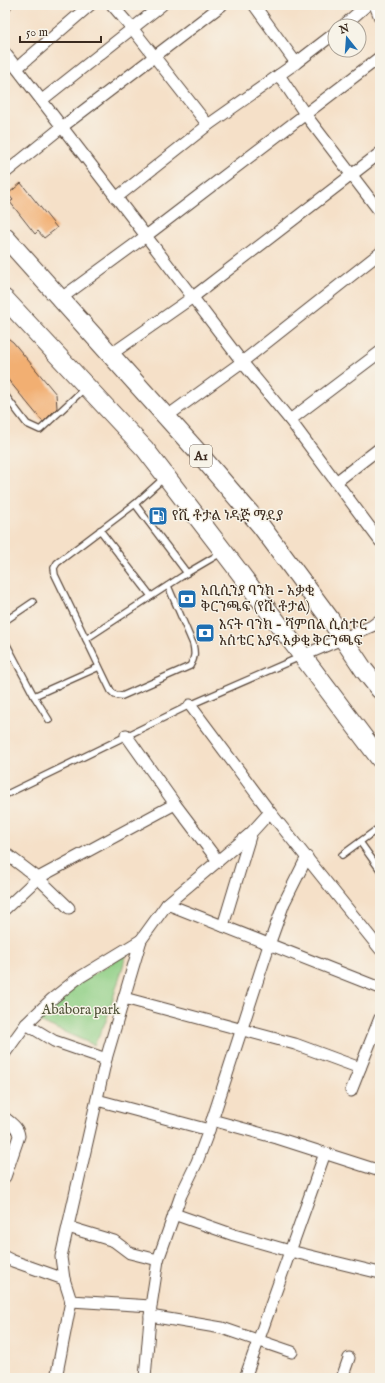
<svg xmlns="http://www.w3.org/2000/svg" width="385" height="1383" font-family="'IM FELL English','Noto Serif Ethiopic',serif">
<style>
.green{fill:#8fcf85;stroke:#657c52}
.building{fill:#f2af72}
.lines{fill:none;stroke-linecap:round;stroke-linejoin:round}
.lane-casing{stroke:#574538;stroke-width:8}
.street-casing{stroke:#574538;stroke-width:13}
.primary-casing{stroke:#574538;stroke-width:20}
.lane{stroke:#fff;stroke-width:5.5}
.street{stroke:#fff;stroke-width:11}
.primary{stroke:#fff;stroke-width:18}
.labels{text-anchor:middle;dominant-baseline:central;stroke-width:3;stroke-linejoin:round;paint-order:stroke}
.shield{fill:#f7f3e8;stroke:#73665b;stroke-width:1}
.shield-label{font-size:13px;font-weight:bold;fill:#3b2a1e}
.poi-label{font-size:14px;fill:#3b2a1e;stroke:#f7f3e8;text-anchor:start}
.park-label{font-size:14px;fill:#505338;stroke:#f7f3e8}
</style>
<rect width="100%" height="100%" fill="#f7f3e8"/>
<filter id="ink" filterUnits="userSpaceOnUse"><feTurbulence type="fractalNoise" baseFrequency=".025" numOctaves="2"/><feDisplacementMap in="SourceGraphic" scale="8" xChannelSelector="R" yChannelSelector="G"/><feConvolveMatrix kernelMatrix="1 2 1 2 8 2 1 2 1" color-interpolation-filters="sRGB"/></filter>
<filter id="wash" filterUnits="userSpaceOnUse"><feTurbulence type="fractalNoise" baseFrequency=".012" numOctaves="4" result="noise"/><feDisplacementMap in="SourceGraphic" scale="16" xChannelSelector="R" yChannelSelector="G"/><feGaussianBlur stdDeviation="0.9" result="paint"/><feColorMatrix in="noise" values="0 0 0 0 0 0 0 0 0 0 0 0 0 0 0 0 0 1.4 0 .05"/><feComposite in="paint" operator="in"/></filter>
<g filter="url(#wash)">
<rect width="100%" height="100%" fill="#f5e0c8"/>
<polygon class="green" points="127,953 106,1021 94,1045 32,1018 48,1003"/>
<g id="blocks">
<g class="building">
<polygon points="21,183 57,228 44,238 38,231 35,234 10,202 13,200 8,194"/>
<polygon points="5,336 13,342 56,394 57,408 43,422 5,376"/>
</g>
</g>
</g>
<g filter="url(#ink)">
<use href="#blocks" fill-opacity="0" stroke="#574538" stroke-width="1"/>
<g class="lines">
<defs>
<g id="lane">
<polyline points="5,395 27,424 40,430 85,388"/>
<path d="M164,478L135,504L57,563L54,568L55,575L111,691L115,695L122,696L190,666C195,658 195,653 193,644L168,586"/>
<polyline points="135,504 187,573"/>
<polyline points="100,530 151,596"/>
<polyline points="5,621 33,602"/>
<polyline points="86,639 187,573 221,553"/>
<polyline points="5,641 34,696 49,720"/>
<polyline points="34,696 99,667"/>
<polyline points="5,795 190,705 300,657"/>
<polyline points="360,842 380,870"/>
<polyline points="342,855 380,827"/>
</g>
<g id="street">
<polyline points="5,5 6,5"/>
<polyline points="112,5 132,28 208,125"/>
<polyline points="254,5 296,63"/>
<polyline points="375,5 380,18"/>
<polyline points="343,26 367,5"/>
<polyline points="5,53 146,236 60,299"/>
<polyline points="380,57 146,236 242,362 290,420 380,541"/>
<polyline points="17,68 90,5"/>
<polyline points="279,75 305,114 380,212"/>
<polyline points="42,100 162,5"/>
<polyline points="5,173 62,127 222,5"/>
<polyline points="116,198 208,125 296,63 335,33"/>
<polyline points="110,355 193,297 380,153"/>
<polyline points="166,417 242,362 380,253"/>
<polyline points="290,420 380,352"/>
<polyline points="336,482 380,448"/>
<polyline points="302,656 372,626 380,620"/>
<polyline points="190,705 270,812 380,949"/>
<polyline points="5,853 38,878 175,804"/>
<polyline points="218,861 251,833 270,812"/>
<polyline points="167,904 380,988"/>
<polyline points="5,909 38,878 69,908"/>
<polyline points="223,926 251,833"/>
<polyline points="124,998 295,1044 360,1068"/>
<polyline points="26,1024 54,1041 106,1059"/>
<polyline points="5,1053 26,1024 52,999 77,979 141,940"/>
<polyline points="351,1091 380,1018"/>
<polyline points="97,1100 209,1130"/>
<path d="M5,1118C11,1123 18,1127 19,1136L5,1177"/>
<polyline points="212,1120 277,1138 380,1171"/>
<polyline points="174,1214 234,1235 290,1251 380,1273"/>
<polyline points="68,1227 114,1241 130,1253 158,1260"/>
<polyline points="5,1257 13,1261 64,1279 61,1257 63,1248 106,1059 141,940 167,904 218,861 175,804 126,735"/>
<polyline points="64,1279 71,1301 151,1306"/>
<polyline points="150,1316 222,1328 292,1352"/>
<polyline points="56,1378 71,1301"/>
<polyline points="145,1378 151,1306 158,1260 181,1195 197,1162 209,1130 269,945 284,903 307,857"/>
<polyline points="245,1378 325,1153"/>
<polyline points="342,1378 349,1358"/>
</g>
<g id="primary">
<polyline points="5,237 196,450 261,526 330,619 364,670 380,690"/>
<polyline points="5,299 145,449 234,565 380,759"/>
</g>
</defs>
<use href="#lane" class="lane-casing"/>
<use href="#street" class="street-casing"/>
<use href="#primary" class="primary-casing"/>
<use href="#lane" class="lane"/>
<use href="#street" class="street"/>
<use href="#primary" class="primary"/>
</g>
</g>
<defs>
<symbol id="fuel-square" viewBox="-11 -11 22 22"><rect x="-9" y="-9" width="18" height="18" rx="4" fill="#1f6fb2" stroke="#f7f3e8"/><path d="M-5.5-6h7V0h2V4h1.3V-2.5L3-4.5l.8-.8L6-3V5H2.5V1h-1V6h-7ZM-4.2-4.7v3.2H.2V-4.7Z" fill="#fff"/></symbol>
<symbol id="bank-square" viewBox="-11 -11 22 22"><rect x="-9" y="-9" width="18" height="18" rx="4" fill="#1f6fb2" stroke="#f7f3e8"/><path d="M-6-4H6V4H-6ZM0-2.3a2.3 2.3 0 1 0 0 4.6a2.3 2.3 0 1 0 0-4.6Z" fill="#fff"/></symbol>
</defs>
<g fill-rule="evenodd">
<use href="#fuel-square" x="147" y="505" width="22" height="22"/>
<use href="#bank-square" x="176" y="588" width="22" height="22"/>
<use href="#bank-square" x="194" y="622" width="22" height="22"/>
</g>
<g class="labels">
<rect class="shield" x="190" y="445" width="22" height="22" rx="3"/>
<g class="shield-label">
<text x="201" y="456">A1</text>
</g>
<g class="poi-label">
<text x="172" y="516">የሺ ቶታል ነዳጅ ማደያ</text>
<text x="201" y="591">አቢሲንያ ባንክ - አቃቂ<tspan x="201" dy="16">ቅርንጫፍ (የሺ ቶታል)</tspan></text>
<text x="219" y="625">እናት ባንክ - ሻምበል ሲስተር<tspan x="219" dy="16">አስቴር አያና አቃቂ ቅርንጫፍ</tspan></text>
</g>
<g class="park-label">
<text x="81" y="1010">Ababora park</text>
</g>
</g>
<rect width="385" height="1383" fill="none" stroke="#f7f3e8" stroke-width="20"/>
<g transform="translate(347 38) rotate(343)"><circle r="19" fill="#f7f3e8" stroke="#aca397"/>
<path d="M0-3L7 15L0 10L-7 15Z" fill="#1f6fb2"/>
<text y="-6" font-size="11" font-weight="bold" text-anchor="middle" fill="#3b2a1e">N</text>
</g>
<path d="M20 36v6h81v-6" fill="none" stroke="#3b2a1e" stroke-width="2"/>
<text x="26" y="36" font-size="12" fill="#3b2a1e" stroke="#f7f3e8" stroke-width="3" paint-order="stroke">50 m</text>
</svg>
